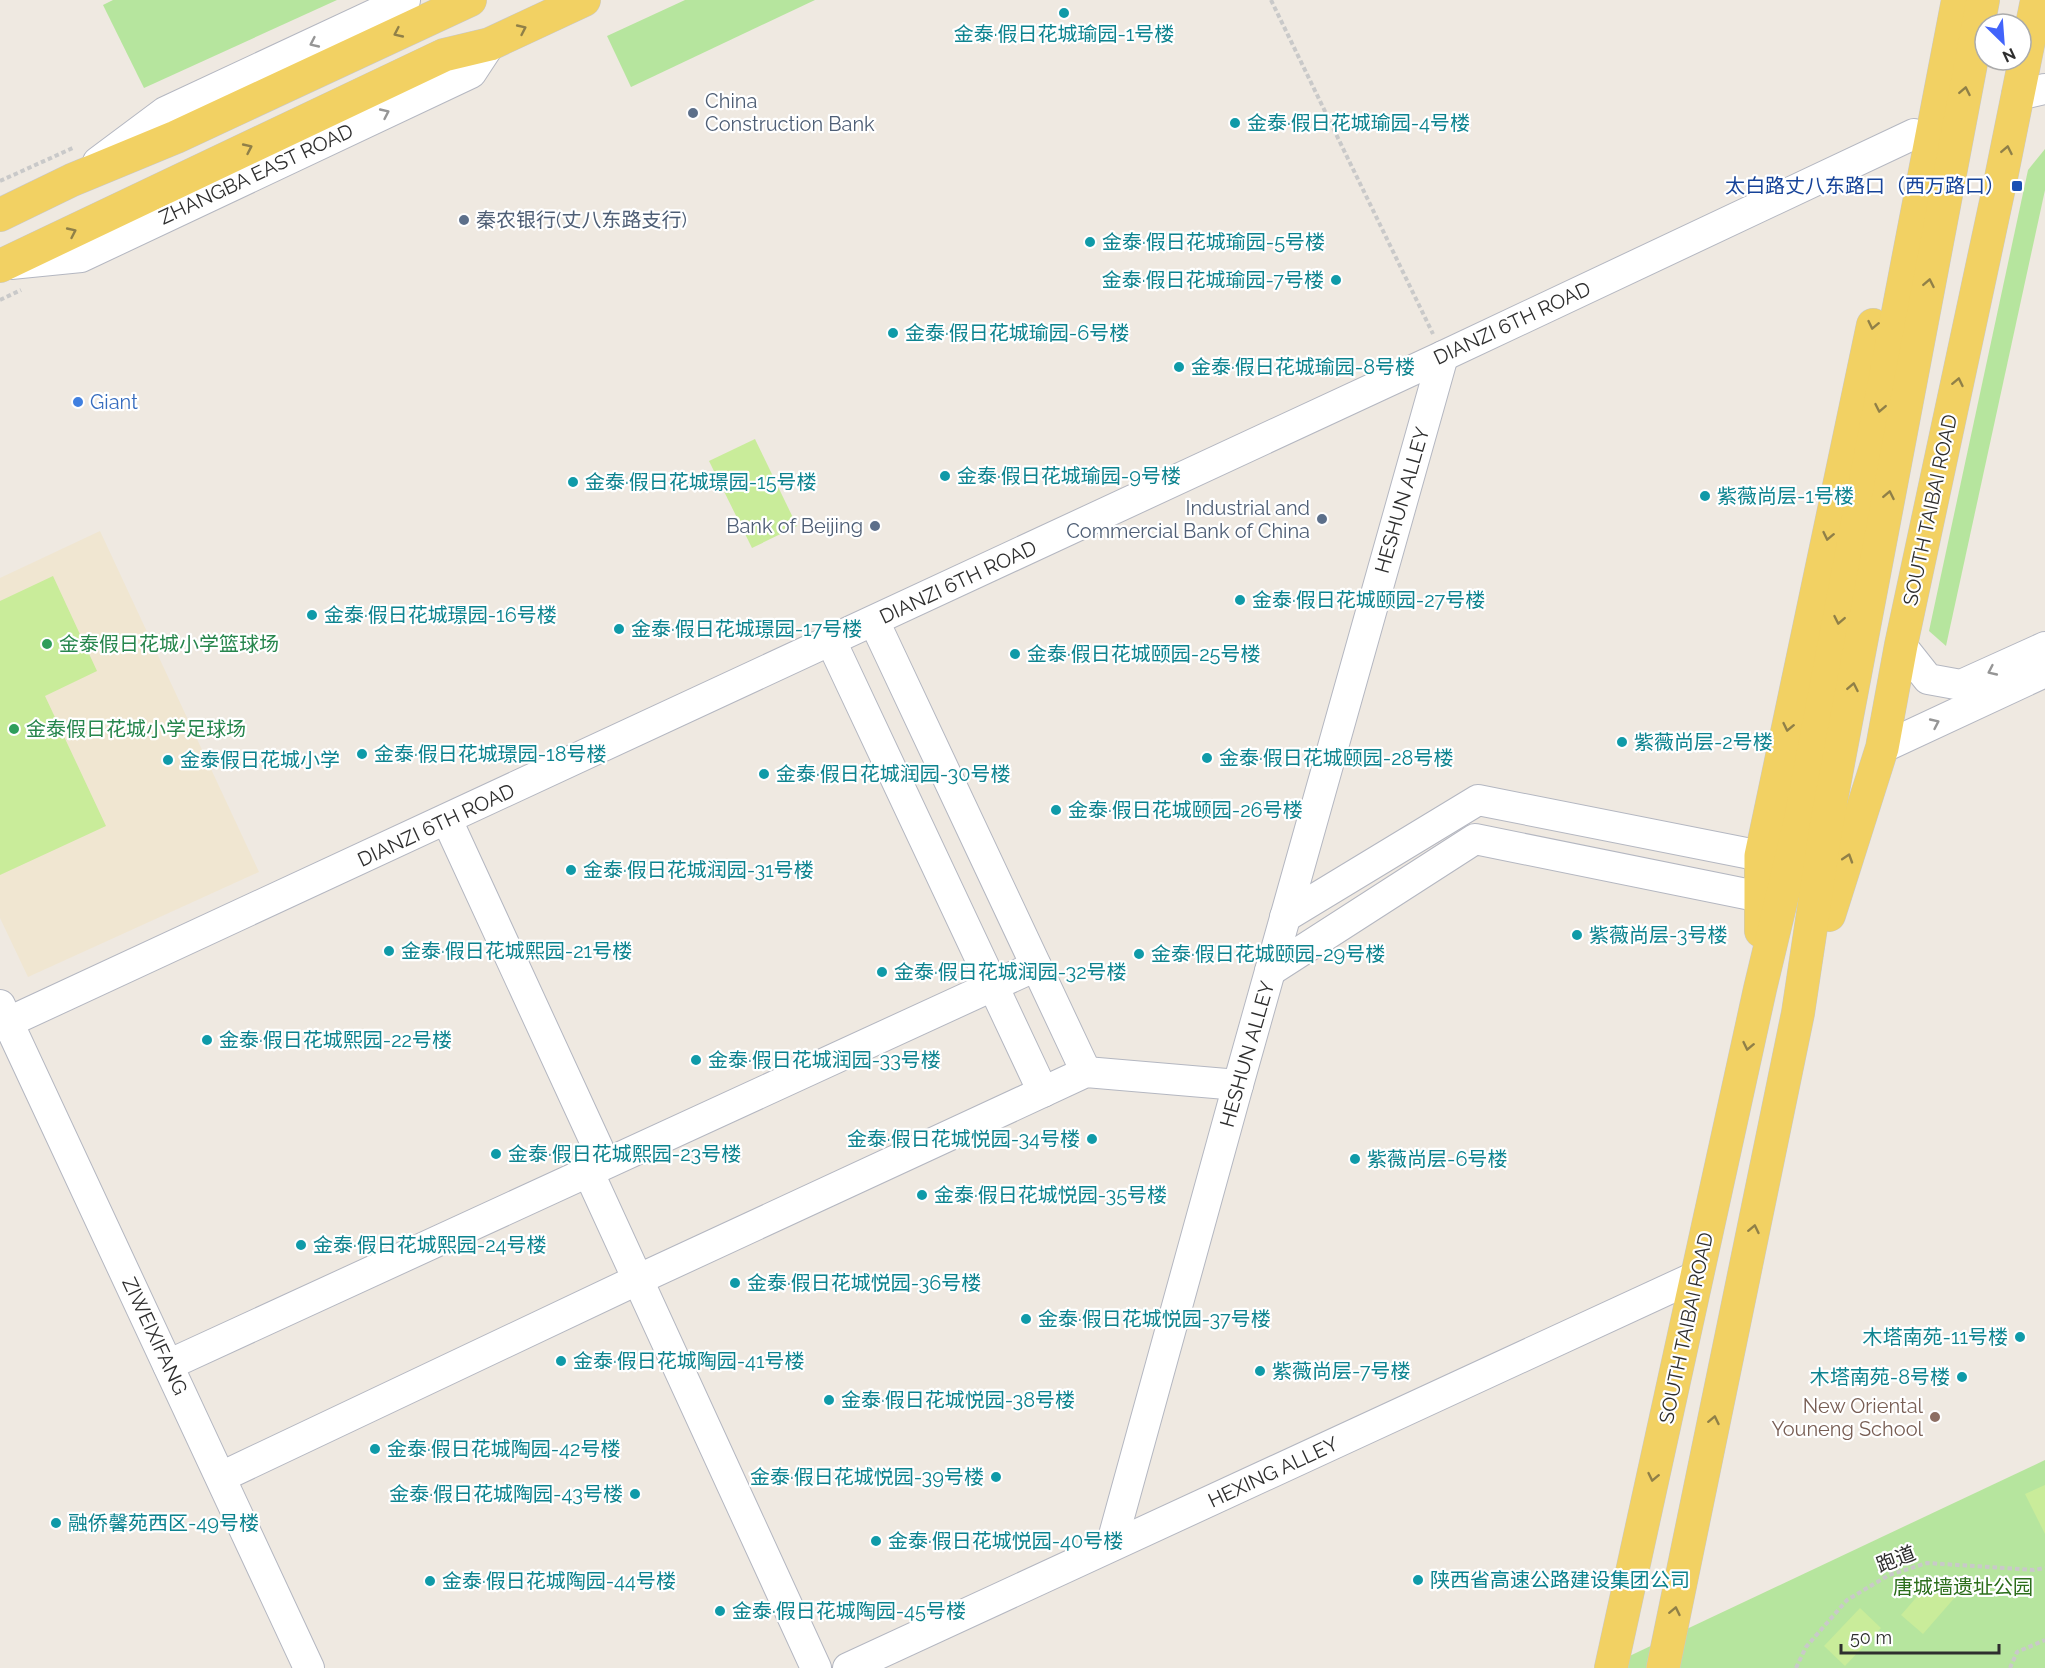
<svg xmlns="http://www.w3.org/2000/svg" width="2045" height="1668" font-family="Raleway,'Noto Sans SC',sans-serif">
<style>
.education{fill:#f0e6d1}
.green{fill:#b6e59e}
.pitch{fill:#c9ec9a}
.lines{fill:none;stroke-linecap:round;stroke-linejoin:round}
.minor-casing{stroke:#b4b7c1;stroke-width:32}
.major-casing{stroke:#c9c9c9;stroke-width:34}
.path{stroke:#c9c9c9;stroke-width:4;stroke-dasharray:4.5 3;stroke-linecap:butt}
.minor{stroke:#fff;stroke-width:30}
.major{stroke:#f2d163;stroke-width:33}
.oneway{stroke:#908048}
.oneway2{stroke:#969696}
.culture-dot{fill:#0f9aa8;stroke:#fff;stroke-width:2}
.service-dot{fill:#5c6f8a;stroke:#fff;stroke-width:2}
.transit-dot{fill:#1a4fb4;stroke:#fff;stroke-width:2}
.shop-dot{fill:#3f7fe0;stroke:#fff;stroke-width:2}
.leisure-dot{fill:#2e9e5b;stroke:#fff;stroke-width:2}
.education-dot{fill:#8d6e63;stroke:#fff;stroke-width:2}
.labels{text-anchor:middle;dominant-baseline:central;stroke-width:4.5;stroke-linejoin:round;paint-order:stroke}
.culture-label{font-size:20px;fill:#0d838f;stroke:#fff;text-anchor:start}
.service-label{font-size:20px;fill:#4e5e75;stroke:#fff;text-anchor:start}
.street-label{font-size:20px;fill:#2e2e2e;stroke:#fff}
.transit-label{font-size:20px;fill:#164399;stroke:#fff;text-anchor:end}
.shop-label{font-size:20px;fill:#366cbe;stroke:#fff;text-anchor:start}
.leisure-label{font-size:20px;fill:#27864d;stroke:#fff;text-anchor:start}
.education-label{font-size:20px;fill:#785e54;stroke:#fff;text-anchor:end}
.park-label{font-size:20px;fill:#2c6e1b;stroke:#fff}
</style>
<rect width="100%" height="100%" fill="#efe9e1"/>
<polygon class="education" points="100,531 259,872 28,977 0,918 0,578"/>
<g class="green">
<polygon points="113,0 337,0 144,88 103,5"/>
<polygon points="685,0 815,0 631,87 607,36"/>
<polygon points="2045,149 2045,190 1946,646 1929,631 2028,170"/>
<polygon points="2045,1460 2045,1668 1604,1668"/>
</g>
<g class="pitch">
<polygon points="755,439 797,526 752,548 709,461"/>
<polygon points="53,576 97,671 45,696 106,826 0,875 0,601"/>
<polygon points="2045,1485 2045,1534 2025,1494"/>
<polygon points="1935,1576 1957,1595 1923,1634 1901,1615"/>
<polygon points="1860,1608 1881,1628 1845,1666 1824,1646"/>
</g>
<g class="lines">
<defs>
<g id="minor">
<polyline points="2017,95 2045,89"/>
<polyline points="98,162 165,112 405,0"/>
<polyline points="11,264 81,257 471,73 490,44"/>
<polyline points="874,621 1086,1072"/>
<polyline points="831,641 1043,1092"/>
<polyline points="1901,645 1928,679 1961,685 2045,647"/>
<polyline points="1882,748 2045,672"/>
<polyline points="447,820 598,1148 588,1171 816,1668"/>
<polyline points="1285,917 1478,800 1761,856"/>
<polyline points="1270,971 1475,839 1761,897"/>
<polyline points="0,1005 309,1668"/>
<polyline points="0,1026 1443,356 1914,134"/>
<polyline points="168,1365 1036,966"/>
<polyline points="221,1477 637,1280 1086,1072 1238,1085"/>
<polyline points="1111,1546 1238,1085 1443,356"/>
<polyline points="848,1668 1697,1276"/>
</g>
<g id="major">
<polyline points="0,215 72,180 176,137 470,0"/>
<polyline points="0,266 444,55 490,44 584,0"/>
<polyline points="1829,915 1882,748 1901,645 2000,183 2037,0"/>
<polyline points="1761,931 1761,856 1873,325"/>
<polyline points="1611,1668 1760,989 1800,822 1958,0"/>
<polyline points="1663,1668 1798,1013 1826,827 1983,0"/>
</g>
</defs>
<use href="#minor" class="minor-casing"/>
<use href="#major" class="major-casing"/>
<g class="path">
<polyline points="1271,0 1433,334"/>
<polyline points="0,181 75,147"/>
<polyline points="0,300 21,290"/>
<polyline points="1796,1668 1806,1647 1847,1600 1889,1575 1927,1563 2034,1570 2045,1568"/>
<polyline points="2010,1668 2017,1652 2045,1640"/>
</g>
<use href="#minor" class="minor"/>
<use href="#major" class="major"/>
</g>
<defs><path id="oneway-chevron" d="M-2-3.5L2.5 0L-2 3.5" fill="none" stroke-width="1.6" stroke-linecap="round" stroke-linejoin="round" transform="scale(1.5)"/></defs>
<g class="oneway">
<use href="#oneway-chevron" transform="translate(522 29) rotate(-25)"/>
<use href="#oneway-chevron" transform="translate(398 33) rotate(155)"/>
<use href="#oneway-chevron" transform="translate(1965 91) rotate(-79)"/>
<use href="#oneway-chevron" transform="translate(248 148) rotate(-25)"/>
<use href="#oneway-chevron" transform="translate(2007 150) rotate(-79)"/>
<use href="#oneway-chevron" transform="translate(72 232) rotate(-25)"/>
<use href="#oneway-chevron" transform="translate(1929 283) rotate(-79)"/>
<use href="#oneway-chevron" transform="translate(1873 325) rotate(102)"/>
<use href="#oneway-chevron" transform="translate(1958 382) rotate(-78)"/>
<use href="#oneway-chevron" transform="translate(1880 408) rotate(101)"/>
<use href="#oneway-chevron" transform="translate(1889 495) rotate(-79)"/>
<use href="#oneway-chevron" transform="translate(1828 536) rotate(102)"/>
<use href="#oneway-chevron" transform="translate(1839 620) rotate(101)"/>
<use href="#oneway-chevron" transform="translate(1853 687) rotate(-79)"/>
<use href="#oneway-chevron" transform="translate(1788 727) rotate(102)"/>
<use href="#oneway-chevron" transform="translate(1848 858) rotate(-72)"/>
<use href="#oneway-chevron" transform="translate(1748 1046) rotate(102)"/>
<use href="#oneway-chevron" transform="translate(1754 1229) rotate(-78)"/>
<use href="#oneway-chevron" transform="translate(1714 1420) rotate(-78)"/>
<use href="#oneway-chevron" transform="translate(1653 1477) rotate(102)"/>
<use href="#oneway-chevron" transform="translate(1675 1611) rotate(-78)"/>
</g>
<g class="oneway2">
<use href="#oneway-chevron" transform="translate(314 43) rotate(155)"/>
<use href="#oneway-chevron" transform="translate(385 113) rotate(-25)"/>
<use href="#oneway-chevron" transform="translate(1992 671) rotate(155)"/>
<use href="#oneway-chevron" transform="translate(1935 723) rotate(-25)"/>
</g>
<g class="culture-dot">
<circle cx="1064" cy="13" r="6"/>
<circle cx="1235" cy="123" r="6"/>
<circle cx="1090" cy="242" r="6"/>
<circle cx="1336" cy="280" r="6"/>
<circle cx="893" cy="333" r="6"/>
<circle cx="1179" cy="367" r="6"/>
<circle cx="945" cy="476" r="6"/>
<circle cx="573" cy="482" r="6"/>
<circle cx="1705" cy="496" r="6"/>
<circle cx="1240" cy="600" r="6"/>
<circle cx="312" cy="615" r="6"/>
<circle cx="619" cy="629" r="6"/>
<circle cx="1015" cy="654" r="6"/>
<circle cx="1622" cy="742" r="6"/>
<circle cx="362" cy="754" r="6"/>
<circle cx="1207" cy="758" r="6"/>
<circle cx="168" cy="760" r="6"/>
<circle cx="764" cy="774" r="6"/>
<circle cx="1056" cy="810" r="6"/>
<circle cx="571" cy="870" r="6"/>
<circle cx="1577" cy="935" r="6"/>
<circle cx="389" cy="951" r="6"/>
<circle cx="1139" cy="954" r="6"/>
<circle cx="882" cy="972" r="6"/>
<circle cx="207" cy="1040" r="6"/>
<circle cx="696" cy="1060" r="6"/>
<circle cx="1092" cy="1139" r="6"/>
<circle cx="496" cy="1154" r="6"/>
<circle cx="1355" cy="1159" r="6"/>
<circle cx="922" cy="1195" r="6"/>
<circle cx="301" cy="1245" r="6"/>
<circle cx="735" cy="1283" r="6"/>
<circle cx="1026" cy="1319" r="6"/>
<circle cx="2020" cy="1337" r="6"/>
<circle cx="561" cy="1361" r="6"/>
<circle cx="1260" cy="1371" r="6"/>
<circle cx="1962" cy="1377" r="6"/>
<circle cx="829" cy="1400" r="6"/>
<circle cx="375" cy="1449" r="6"/>
<circle cx="996" cy="1477" r="6"/>
<circle cx="635" cy="1494" r="6"/>
<circle cx="56" cy="1523" r="6"/>
<circle cx="876" cy="1541" r="6"/>
<circle cx="1418" cy="1580" r="6"/>
<circle cx="430" cy="1581" r="6"/>
<circle cx="720" cy="1611" r="6"/>
</g>
<g class="service-dot">
<circle cx="693" cy="113" r="6"/>
<circle cx="464" cy="220" r="6"/>
<circle cx="1322" cy="519" r="6"/>
<circle cx="875" cy="526" r="6"/>
</g>
<rect class="transit-dot" x="2011" y="180" width="12" height="12" rx="3"/>
<circle class="shop-dot" cx="78" cy="402" r="6"/>
<g class="leisure-dot">
<circle cx="47" cy="644" r="6"/>
<circle cx="14" cy="729" r="6"/>
</g>
<circle class="education-dot" cx="1935" cy="1417" r="6"/>
<g class="labels">
<g class="culture-label">
<text x="1064" y="34" text-anchor="middle">金泰·假日花城瑜园-1号楼</text>
<text x="1247" y="123">金泰·假日花城瑜园-4号楼</text>
<text x="1102" y="242">金泰·假日花城瑜园-5号楼</text>
<text x="1324" y="280" text-anchor="end">金泰·假日花城瑜园-7号楼</text>
<text x="905" y="333">金泰·假日花城瑜园-6号楼</text>
<text x="1191" y="367">金泰·假日花城瑜园-8号楼</text>
<text x="957" y="476">金泰·假日花城瑜园-9号楼</text>
<text x="585" y="482">金泰·假日花城璟园-15号楼</text>
<text x="1717" y="496">紫薇尚层-1号楼</text>
<text x="1252" y="600">金泰·假日花城颐园-27号楼</text>
<text x="324" y="615">金泰·假日花城璟园-16号楼</text>
<text x="631" y="629">金泰·假日花城璟园-17号楼</text>
<text x="1027" y="654">金泰·假日花城颐园-25号楼</text>
<text x="1634" y="742">紫薇尚层-2号楼</text>
<text x="374" y="754">金泰·假日花城璟园-18号楼</text>
<text x="1219" y="758">金泰·假日花城颐园-28号楼</text>
<text x="180" y="760">金泰假日花城小学</text>
<text x="776" y="774">金泰·假日花城润园-30号楼</text>
<text x="1068" y="810">金泰·假日花城颐园-26号楼</text>
<text x="583" y="870">金泰·假日花城润园-31号楼</text>
<text x="1589" y="935">紫薇尚层-3号楼</text>
<text x="401" y="951">金泰·假日花城熙园-21号楼</text>
<text x="1151" y="954">金泰·假日花城颐园-29号楼</text>
<text x="894" y="972">金泰·假日花城润园-32号楼</text>
<text x="219" y="1040">金泰·假日花城熙园-22号楼</text>
<text x="708" y="1060">金泰·假日花城润园-33号楼</text>
<text x="1080" y="1139" text-anchor="end">金泰·假日花城悦园-34号楼</text>
<text x="508" y="1154">金泰·假日花城熙园-23号楼</text>
<text x="1367" y="1159">紫薇尚层-6号楼</text>
<text x="934" y="1195">金泰·假日花城悦园-35号楼</text>
<text x="313" y="1245">金泰·假日花城熙园-24号楼</text>
<text x="747" y="1283">金泰·假日花城悦园-36号楼</text>
<text x="1038" y="1319">金泰·假日花城悦园-37号楼</text>
<text x="2008" y="1337" text-anchor="end">木塔南苑-11号楼</text>
<text x="573" y="1361">金泰·假日花城陶园-41号楼</text>
<text x="1272" y="1371">紫薇尚层-7号楼</text>
<text x="1950" y="1377" text-anchor="end">木塔南苑-8号楼</text>
<text x="841" y="1400">金泰·假日花城悦园-38号楼</text>
<text x="387" y="1449">金泰·假日花城陶园-42号楼</text>
<text x="984" y="1477" text-anchor="end">金泰·假日花城悦园-39号楼</text>
<text x="623" y="1494" text-anchor="end">金泰·假日花城陶园-43号楼</text>
<text x="68" y="1523">融侨馨苑西区-49号楼</text>
<text x="888" y="1541">金泰·假日花城悦园-40号楼</text>
<text x="1430" y="1580">陕西省高速公路建设集团公司</text>
<text x="442" y="1581">金泰·假日花城陶园-44号楼</text>
<text x="732" y="1611">金泰·假日花城陶园-45号楼</text>
</g>
<g class="service-label">
<text x="705" y="101">China<tspan x="705" dy="23">Construction Bank</tspan></text>
<text x="476" y="220">秦农银行(丈八东路支行)</text>
<text x="1310" y="508" text-anchor="end">Industrial and<tspan x="1310" dy="23">Commercial Bank of China</tspan></text>
<text x="863" y="526" text-anchor="end">Bank of Beijing</text>
</g>
<g class="street-label">
<text transform="translate(256 174) rotate(-25)">ZHANGBA EAST ROAD</text>
<text transform="translate(1512 323) rotate(-25)">DIANZI 6TH ROAD</text>
<text transform="translate(1402 500) rotate(-74)">HESHUN ALLEY</text>
<text transform="translate(1930 510) rotate(-78)">SOUTH TAIBAI ROAD</text>
<text transform="translate(958 582) rotate(-25)">DIANZI 6TH ROAD</text>
<text transform="translate(436 825) rotate(-25)">DIANZI 6TH ROAD</text>
<text transform="translate(1247 1054) rotate(-74)">HESHUN ALLEY</text>
<text transform="translate(1686 1328) rotate(-78)">SOUTH TAIBAI ROAD</text>
<text transform="translate(155 1336) rotate(65)">ZIWEIXIFANG</text>
<text transform="translate(1273 1472) rotate(-25)">HEXING ALLEY</text>
<text transform="translate(1896 1559) rotate(-21)">跑道</text>
</g>
<g class="transit-label">
<text x="2005" y="186">太白路丈八东路口（西万路口）</text>
</g>
<g class="shop-label">
<text x="90" y="402">Giant</text>
</g>
<g class="leisure-label">
<text x="59" y="644">金泰假日花城小学篮球场</text>
<text x="26" y="729">金泰假日花城小学足球场</text>
</g>
<g class="education-label">
<text x="1923" y="1406">New Oriental<tspan x="1923" dy="23">Youneng School</tspan></text>
</g>
<g class="park-label">
<text x="1963" y="1587">唐城墙遗址公园</text>
</g>
</g>
<g transform="translate(2003 42) rotate(155)"><circle r="28" fill="#ffffff" stroke="#ababab" stroke-width="1.5"/>
<path d="M0-4.5L10 22L0 15L-10 22Z" fill="#4264fb"/>
<text y="-9" font-size="16" font-weight="bold" text-anchor="middle" fill="#2e2e2e">N</text>
</g>
<path d="M1841 1644v9h158v-9" fill="none" stroke="#2e2e2e" stroke-width="3"/>
<text x="1850" y="1644" font-size="18" fill="#2e2e2e" stroke="#ffffff" stroke-width="4.5" paint-order="stroke">50 m</text>
</svg>
